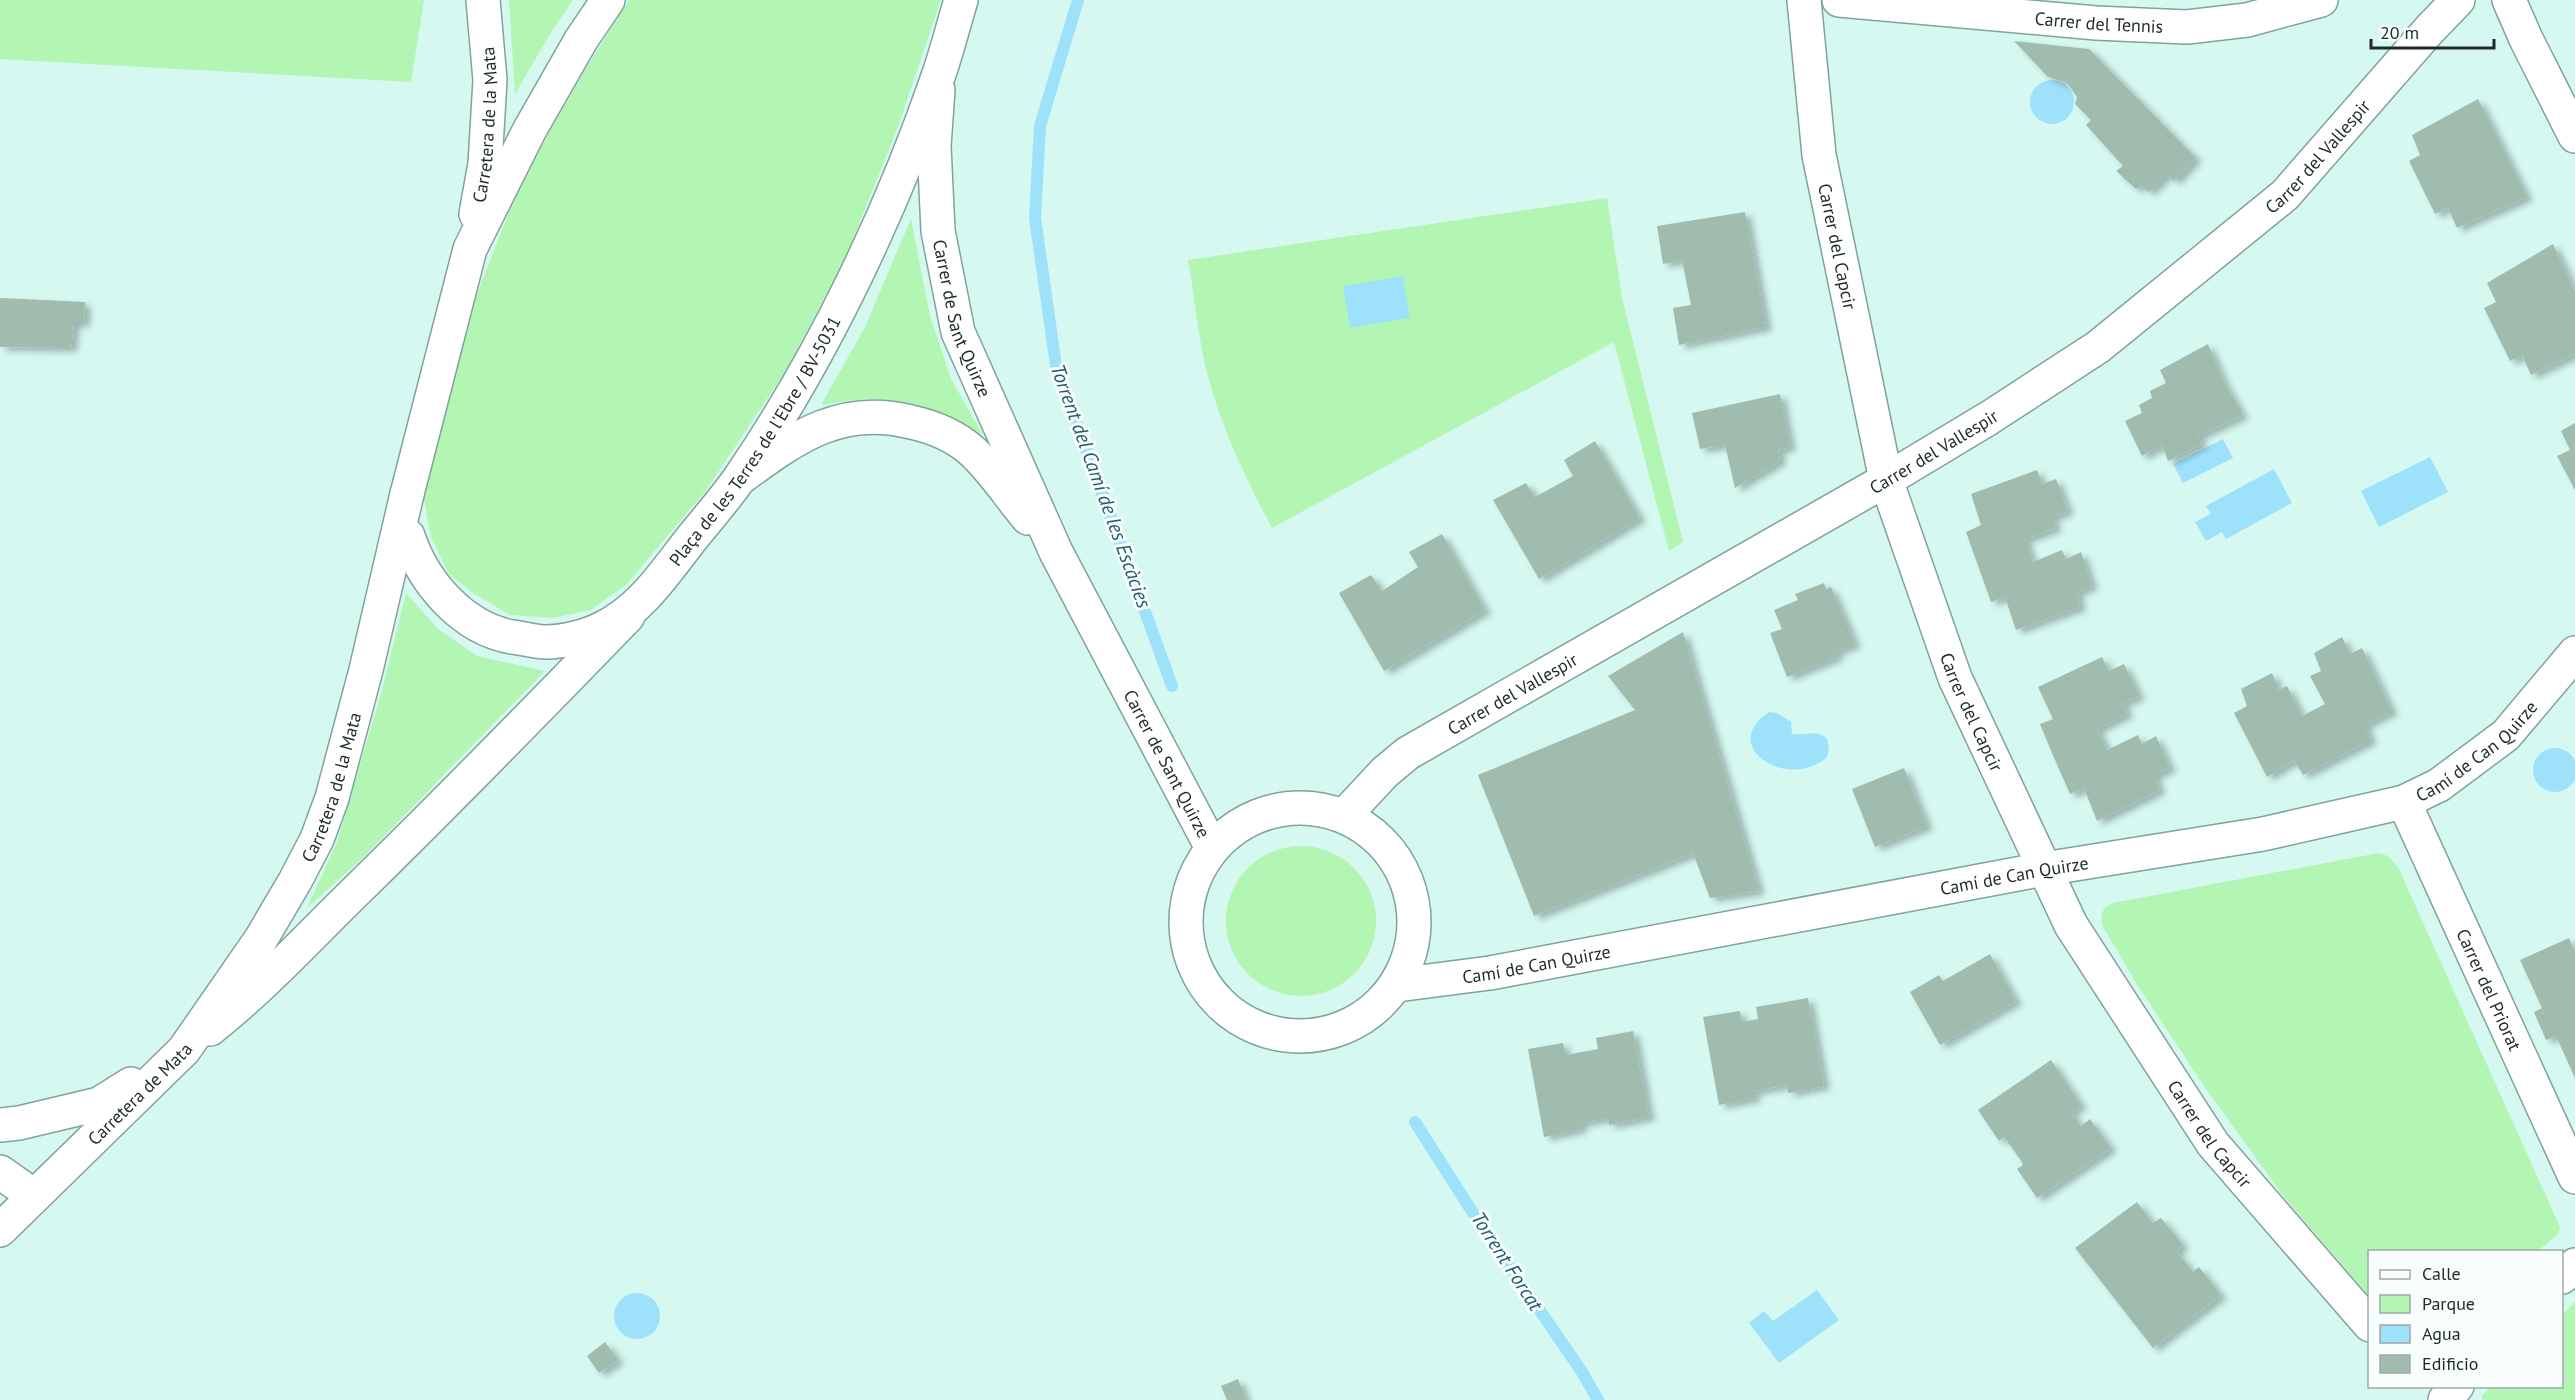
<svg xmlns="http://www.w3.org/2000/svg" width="2575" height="1400" font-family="'PT Sans',sans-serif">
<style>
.green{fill:#b3f5b2}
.water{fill:#9de1fa}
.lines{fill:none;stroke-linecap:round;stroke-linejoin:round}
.stream{stroke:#9de1fa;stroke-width:12}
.building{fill:#a0bcae;filter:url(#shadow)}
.minor-casing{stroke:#82a29c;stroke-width:36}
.major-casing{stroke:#82a29c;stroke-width:36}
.minor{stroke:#fff;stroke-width:33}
.major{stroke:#fff;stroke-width:33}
.labels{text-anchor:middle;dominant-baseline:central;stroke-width:6;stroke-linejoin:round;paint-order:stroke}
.street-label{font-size:18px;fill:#1d2a28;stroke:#f7fefd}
.water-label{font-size:20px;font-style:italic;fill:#245a6b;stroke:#f7fefd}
</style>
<defs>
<filter id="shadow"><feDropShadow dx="6" dy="4" stdDeviation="3" flood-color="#0004"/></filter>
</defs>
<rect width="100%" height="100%" fill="#d5f8f1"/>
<g class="green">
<polygon points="0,0 424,0 411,82 0,59"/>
<polygon points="509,0 573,0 550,34 515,94"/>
<polygon points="629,0 941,0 898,127 847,254 787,369 707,489 627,584 591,610 552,618 510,615 473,593 449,574 431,537 424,499 444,410 473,304 520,184 588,65"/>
<path d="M1607,198L1622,298L1683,542L1669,551L1614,342L1272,528C1246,479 1223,431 1208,377C1198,339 1195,298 1188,260Z"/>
<path d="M911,219L930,316L951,379L983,435C950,415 911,399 872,399C855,399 837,403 821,405L864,329Z"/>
<polygon points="406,593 438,629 477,656 545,671 365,856 307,908 337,842 381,694"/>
<circle cx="1301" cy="921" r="75"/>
<path d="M2379,853L2388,856L2398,867L2560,1227L2558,1234L2538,1251L2370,1252L2369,1296L2285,1198L2206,1089L2138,986L2102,925C2100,914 2102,908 2113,903Z"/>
<polygon points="2575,1302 2575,1400 2482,1400 2482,1396 2490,1387 2562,1386 2562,1315"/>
</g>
<g class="water">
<circle cx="2052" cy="102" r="22"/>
<polygon points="1403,276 1410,318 1350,328 1343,286"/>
<polygon points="2223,439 2233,458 2183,483 2173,464"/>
<polygon points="2430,457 2448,492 2379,527 2361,491"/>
<polygon points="2274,469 2292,503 2226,539 2222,532 2206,541 2195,522 2211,514 2206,506"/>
<path d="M1769,712L1777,713L1791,722L1792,734C1806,736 1836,724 1827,757C1788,792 1717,746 1769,712Z"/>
<circle cx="2555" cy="770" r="22"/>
<polygon points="1817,1290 1839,1320 1779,1363 1749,1323 1764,1311 1773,1321"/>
<circle cx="637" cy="1316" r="23"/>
</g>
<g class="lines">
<g class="stream">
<polyline points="1078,0 1040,126 1035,218 1056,366 1172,686"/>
<polyline points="1415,1122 1473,1213 1582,1372 1598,1400"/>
</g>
</g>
<g class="building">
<polygon points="2014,41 2089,49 2196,158 2174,181 2167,174 2149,192 2142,185 2136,189 2116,171 2123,166 2086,125 2091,120 2075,104 2077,97 2067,83 2048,77"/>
<polygon points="2478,99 2527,197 2457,228 2448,208 2435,214 2409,161 2420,155 2412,135"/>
<polygon points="1745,212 1766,327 1679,345 1673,308 1691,305 1682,260 1663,264 1657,226"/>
<polygon points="2553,244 2575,291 2575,354 2531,375 2522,355 2510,361 2484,308 2496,302 2487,283"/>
<polygon points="0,298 85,302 84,323 74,323 71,348 0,347"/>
<polygon points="2208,344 2224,382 2243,415 2198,436 2202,444 2168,461 2162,445 2142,456 2125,421 2142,413 2139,405 2152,398 2150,391 2166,383 2160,370"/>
<polygon points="1780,394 1790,447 1778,450 1780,461 1735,488 1725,445 1700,449 1692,413"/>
<polygon points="2575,423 2575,490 2557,456 2570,450 2561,431"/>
<polygon points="1595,441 1640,518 1539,579 1493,500 1526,483 1535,497 1573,476 1564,460"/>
<polygon points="2037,470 2042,484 2056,479 2068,511 2052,517 2056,528 2025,539 2033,562 2062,550 2066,559 2081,552 2092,586 2077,592 2080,607 2016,630 2005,597 1991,602 1966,532 1981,525 1971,494"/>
<polygon points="1442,534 1485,610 1384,671 1339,593 1371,575 1382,591 1418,567 1409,552"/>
<polygon points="1824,583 1826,589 1831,587 1855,644 1835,652 1837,657 1787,677 1770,633 1782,629 1774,610 1798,600 1795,594"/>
<polygon points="1683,632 1759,891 1710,898 1693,853 1534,916 1478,775 1635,710 1608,676"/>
<polygon points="2342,637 2350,654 2362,648 2392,711 2365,725 2371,740 2303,775 2294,760 2267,777 2234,713 2247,706 2241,689 2272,673 2279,690 2287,686 2302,716 2325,704 2310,676 2321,671 2314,653"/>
<polygon points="2102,657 2109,671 2124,664 2139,696 2123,703 2127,714 2097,729 2107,750 2138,735 2142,744 2156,736 2170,768 2154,776 2160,790 2097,821 2084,788 2070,794 2052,753 2040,724 2053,719 2038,687"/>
<polygon points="1904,768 1927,826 1875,847 1852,789"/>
<polygon points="2569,938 2575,952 2575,1078 2556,1036 2546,1040 2534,1012 2542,1008 2520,960"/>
<polygon points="1990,954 2016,1001 1940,1045 1910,992 1939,975 1943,981"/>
<polygon points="1808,998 1824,1086 1788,1093 1787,1085 1753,1091 1755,1098 1719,1105 1703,1017 1740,1011 1742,1022 1758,1019 1756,1007"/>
<polygon points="1633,1031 1649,1117 1609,1125 1608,1118 1580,1123 1581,1129 1544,1137 1528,1049 1563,1043 1566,1055 1598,1049 1596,1038"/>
<polygon points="2051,1060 2081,1105 2071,1112 2081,1126 2090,1119 2111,1148 2037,1198 2017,1169 2023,1165 2022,1162 2004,1137 1999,1141 1978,1110"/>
<polygon points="2137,1202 2153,1223 2161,1218 2183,1245 2176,1251 2193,1272 2199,1267 2221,1295 2153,1348 2075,1248"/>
<polygon points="605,1342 618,1360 599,1373 587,1356"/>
<polygon points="1238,1379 1246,1400 1227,1400 1221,1386"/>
</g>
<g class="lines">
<defs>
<g id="minor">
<path id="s1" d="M1804,0L1819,155L1886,480L1955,678L2071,925L2213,1144L2370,1325"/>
<path id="s2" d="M1839,0L2096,23L2187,27L2247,20L2321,0"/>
<polyline points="2509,0 2526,39 2575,136"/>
<path id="s3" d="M938,90L934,146L938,231L958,332L1056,552L1212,848"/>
<path d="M740,478C795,438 840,404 911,422C934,427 955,436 972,451C993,470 1010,497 1028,518"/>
<path id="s4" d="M2404,802L2575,1177"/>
<circle cx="1300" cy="922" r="114"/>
<path id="s5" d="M1344,816L1385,772L1408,753L1886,480L1989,418L2098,347L2285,195L2430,29L2458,0"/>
<path id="s6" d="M1397,985L1490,973L2044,869L2263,834L2404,802L2439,785L2506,735L2575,653"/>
<path d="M210,1029C262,988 305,941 352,895C446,803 537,710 628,616"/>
<polyline points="0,1125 19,1123 99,1104 131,1084"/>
<polyline points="0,1172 34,1196"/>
<path id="s7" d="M0,1230L184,1050L261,939L295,881L317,839L332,798L366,670L407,494"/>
<polyline points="2562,1277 2575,1265"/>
<polyline points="2445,1400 2457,1386"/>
</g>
<g id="major">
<path id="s8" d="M476,214L485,164L490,80L483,0"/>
<polyline points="407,494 470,249 529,131 581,40 608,0"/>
<path id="s9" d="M408,536C423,582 462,628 512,637C523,638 535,642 546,642C563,642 588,636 603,628C642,609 666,571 692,538C708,518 726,498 741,476C823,356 893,209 940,71C948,47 954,23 961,0"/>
</g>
</defs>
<use href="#minor" class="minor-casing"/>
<use href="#major" class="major-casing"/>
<use href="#minor" class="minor"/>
<use href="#major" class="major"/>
</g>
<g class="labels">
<g class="street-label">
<text stroke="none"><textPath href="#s2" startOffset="261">Carrer del Tennis</textPath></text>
<text stroke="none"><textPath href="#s8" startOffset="90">Carretera de la Mata</textPath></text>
<text stroke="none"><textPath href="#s5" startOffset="1182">Carrer del Vallespir</textPath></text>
<text stroke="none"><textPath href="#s1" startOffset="249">Carrer del Capcir</textPath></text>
<text stroke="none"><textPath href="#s3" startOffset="232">Carrer de Sant Quirze</textPath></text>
<text stroke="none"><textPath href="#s9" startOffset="489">Plaça de les Terres de l'Ebre / BV-5031</textPath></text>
<text stroke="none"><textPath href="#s5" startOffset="696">Carrer del Vallespir</textPath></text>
<text stroke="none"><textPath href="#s5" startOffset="210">Carrer del Vallespir</textPath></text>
<text stroke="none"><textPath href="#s1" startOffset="735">Carrer del Capcir</textPath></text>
<text stroke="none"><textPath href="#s6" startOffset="1113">Camí de Can Quirze</textPath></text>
<text stroke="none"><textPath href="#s3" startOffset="724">Carrer de Sant Quirze</textPath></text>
<text stroke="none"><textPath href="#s7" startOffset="561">Carretera de la Mata</textPath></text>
<text stroke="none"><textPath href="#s6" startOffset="627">Camí de Can Quirze</textPath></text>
<text stroke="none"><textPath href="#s6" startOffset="141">Camí de Can Quirze</textPath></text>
<text stroke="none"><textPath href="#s4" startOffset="206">Carrer del Priorat</textPath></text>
<text stroke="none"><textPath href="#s7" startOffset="195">Carretera de Mata</textPath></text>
<text stroke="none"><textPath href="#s1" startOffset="1221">Carrer del Capcir</textPath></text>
</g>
<g class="water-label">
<text transform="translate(1101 486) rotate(70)">Torrent del Camí de les Escàcies</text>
<text transform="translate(1507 1261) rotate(57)">Torrent Forcat</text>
</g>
</g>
<rect x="2368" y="1250" width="195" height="138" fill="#f7fefd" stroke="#a0a9a8" stroke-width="1.5"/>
<rect x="2380" y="1270" width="30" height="9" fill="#ffffff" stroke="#a0a9a8" stroke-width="1.5"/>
<text x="2422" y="1280" font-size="18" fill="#1d2a28">Calle</text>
<rect x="2380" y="1295" width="30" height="18" fill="#b3f5b2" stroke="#a0a9a8" stroke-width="1.5"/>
<text x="2422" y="1310" font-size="18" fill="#1d2a28">Parque</text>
<rect x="2380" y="1325" width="30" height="18" fill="#9de1fa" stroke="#a0a9a8" stroke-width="1.5"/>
<text x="2422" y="1340" font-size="18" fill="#1d2a28">Agua</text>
<rect x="2380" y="1355" width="30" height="18" fill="#a0bcae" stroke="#a0a9a8" stroke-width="1.5"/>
<text x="2422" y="1370" font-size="18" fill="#1d2a28">Edificio</text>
<path d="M2371 39v9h123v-9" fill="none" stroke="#1d2a28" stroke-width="3"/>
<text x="2380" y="39" font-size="18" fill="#1d2a28" stroke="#f7fefd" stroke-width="4.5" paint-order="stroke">20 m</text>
</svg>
